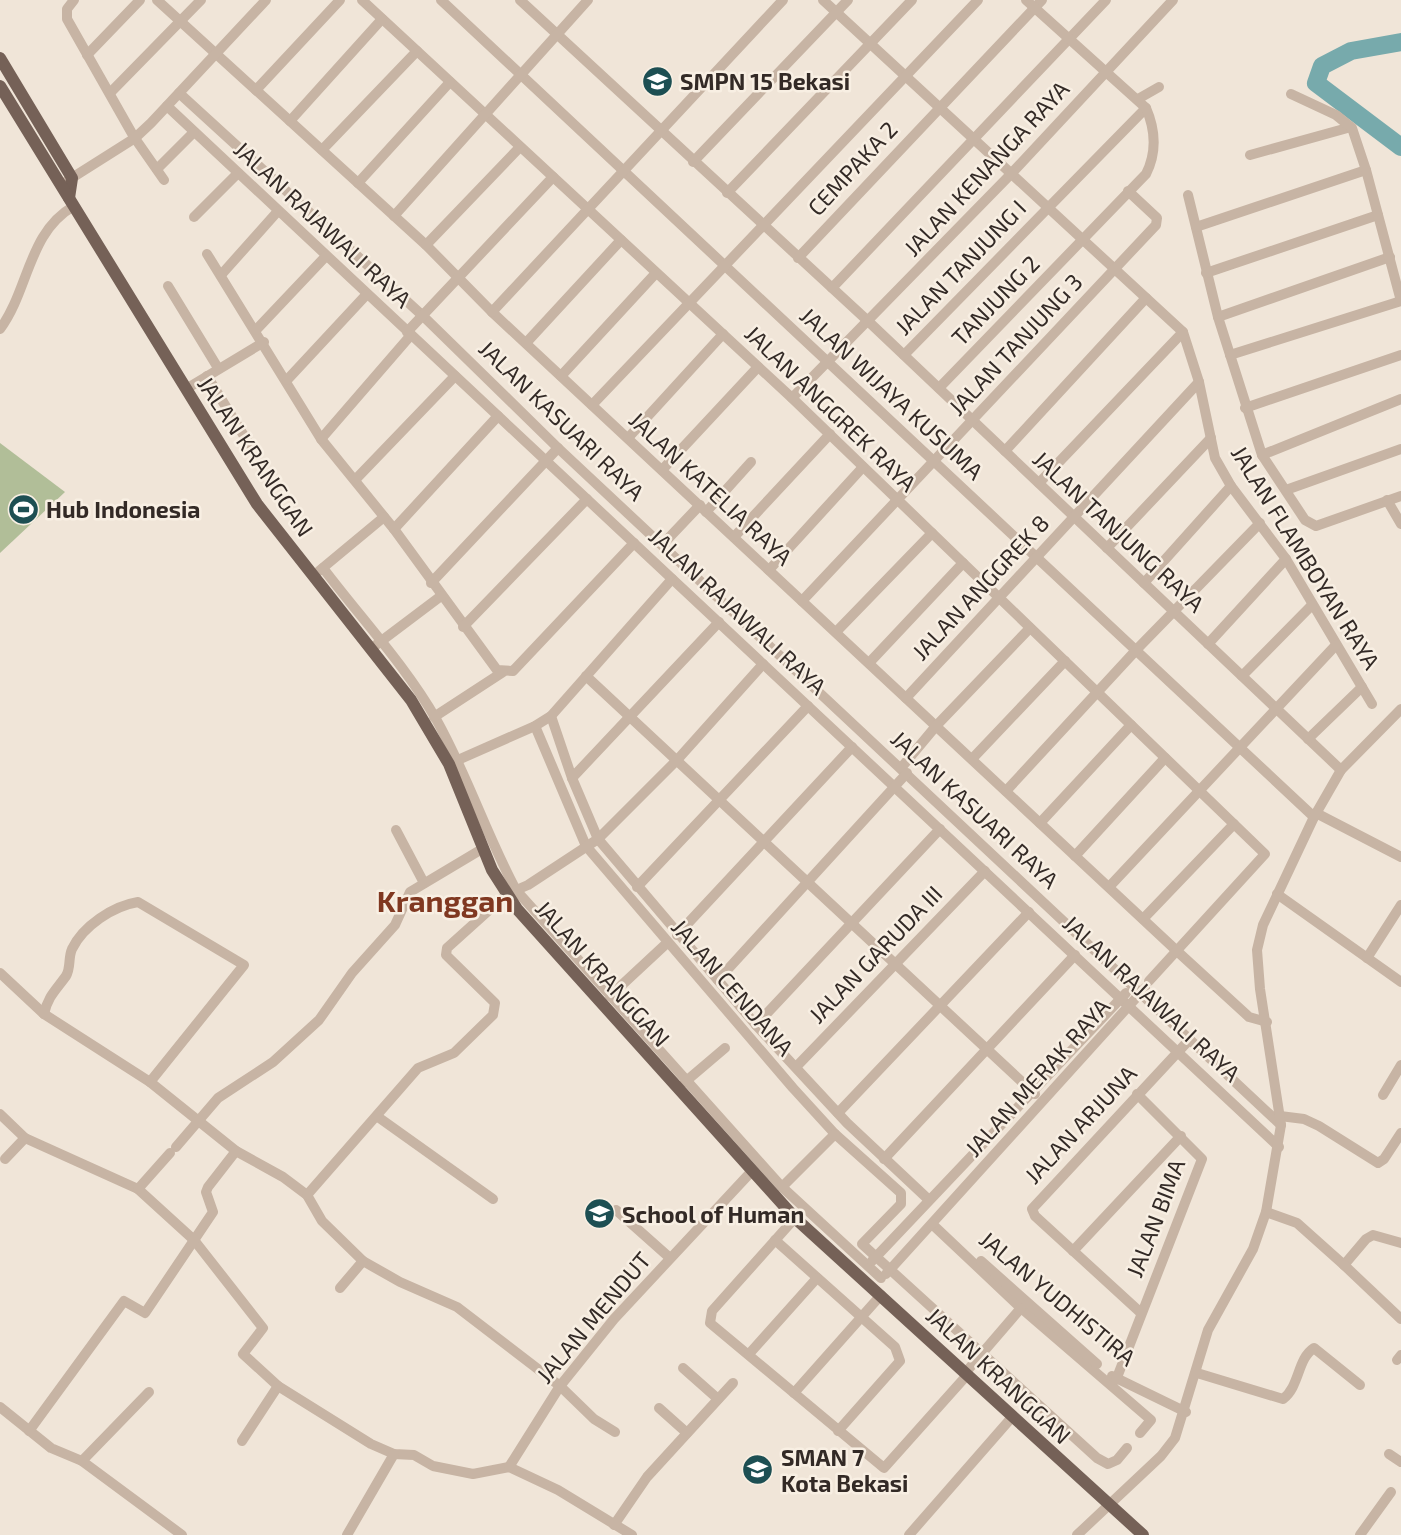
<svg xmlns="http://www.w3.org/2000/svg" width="1401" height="1535" font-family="'Exo 2',sans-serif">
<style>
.green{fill:#b1be98}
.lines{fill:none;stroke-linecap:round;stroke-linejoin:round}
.river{stroke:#77aaac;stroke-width:18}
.minor{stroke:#c7b4a4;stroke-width:10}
.major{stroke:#756157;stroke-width:12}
.labels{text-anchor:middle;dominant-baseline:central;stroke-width:5;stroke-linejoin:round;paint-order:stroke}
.poi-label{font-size:23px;font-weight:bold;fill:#332a26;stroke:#f8efe3;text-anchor:start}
.street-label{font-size:23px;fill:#332a26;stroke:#f8efe3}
.district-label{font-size:30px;font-weight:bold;fill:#803821;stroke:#f8efe3}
</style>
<rect width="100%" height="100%" fill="#f0e5d8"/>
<polygon class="green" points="0,443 65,492 0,553"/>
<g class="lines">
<polyline class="river" points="1401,42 1351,51 1322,66 1316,83 1401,147"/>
<g class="minor">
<polyline points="74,0 67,9 67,19 134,137 164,180"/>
<polyline points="157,0 426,245 492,312 1178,952 1249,1017 1267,1022"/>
<polyline points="362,0 792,398 1265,854 1149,981"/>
<polyline points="441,0 1314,817"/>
<polyline points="520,0 869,322 1341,770"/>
<polyline points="823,0 1183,332 1199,382 1215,458 1231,486 1286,559 1372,704"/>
<polyline points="87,55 140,0"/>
<polyline points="256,90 340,0"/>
<polyline points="110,93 201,0"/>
<polyline points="179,93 423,316 558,448 1281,1125"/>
<polyline points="1138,99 1159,87"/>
<polyline points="167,106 1279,1147"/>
<polyline points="290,121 382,19"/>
<polyline points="322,150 417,51"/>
<polyline points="1250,155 1351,127"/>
<polyline points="693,162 848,0"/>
<polyline points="157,169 194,132"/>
<polyline points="67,181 135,138 151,123 266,0"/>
<polyline points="358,183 450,82"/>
<polyline points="727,193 912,0"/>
<polyline points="1188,195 1218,317 1262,455 1305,520 1316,526 1401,496"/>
<polyline points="394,216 588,0"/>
<polyline points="194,217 238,173"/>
<polyline points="1196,227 1366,170"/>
<polyline points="426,245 520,147"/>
<polyline points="207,254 321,439 394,529 497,670 513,671 634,543"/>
<polyline points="798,258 1042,0"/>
<polyline points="1206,273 1378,215"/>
<polyline points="221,275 278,211"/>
<polyline points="168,286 218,368"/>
<polyline points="832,288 1106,0"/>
<polyline points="492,312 783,0"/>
<polyline points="1218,317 1390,257"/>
<path d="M0,329C29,290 28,232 74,206"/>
<polyline points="256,330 326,256"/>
<polyline points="407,332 553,177"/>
<polyline points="526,343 621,240"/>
<polyline points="904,355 1146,108"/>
<polyline points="1230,355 1401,301 1366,170 1352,128 1336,115 1291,94"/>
<polyline points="207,376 249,444"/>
<polyline points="561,376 656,273"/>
<polyline points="287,380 367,294"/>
<path d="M939,388L1146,174C1157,152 1156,131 1146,108L1026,0"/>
<polyline points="186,389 264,342"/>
<polyline points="792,398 1010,175 1173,0"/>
<polyline points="592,405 978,0"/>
<polyline points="1245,408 1401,355"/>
<polyline points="628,438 723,334"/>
<polyline points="321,439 411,335"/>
<polyline points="1005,451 1146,298"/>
<polyline points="1262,455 1401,399"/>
<polyline points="662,470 758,367"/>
<polyline points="355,480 455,376"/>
<polyline points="1039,483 1183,332"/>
<polyline points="1286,490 1401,449"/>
<polyline points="1387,500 1401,524"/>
<polyline points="706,512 751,462"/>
<polyline points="394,529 498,416"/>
<polyline points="734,537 830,434"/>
<polyline points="663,544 700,505"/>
<polyline points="1107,548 1211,438"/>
<path d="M323,568C360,617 405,665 436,719C467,774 486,834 516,890L782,1187L881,1278"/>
<polyline points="769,570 863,467"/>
<polyline points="319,571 384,517"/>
<polyline points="431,583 558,448"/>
<polyline points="1144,583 1231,486"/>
<polyline points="802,601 1156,225 1157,218 1128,191"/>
<polyline points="463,627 587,499"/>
<polyline points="836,632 932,533"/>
<polyline points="1208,644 1286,559"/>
<polyline points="376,645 441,596"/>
<polyline points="869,663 963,563"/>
<polyline points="586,676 1035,1094"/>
<polyline points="1242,676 1312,605"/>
<polyline points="906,698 1199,382"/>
<polyline points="551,716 572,778 598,839 756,1025 847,1123 929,1200"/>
<polyline points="434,717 503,672"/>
<polyline points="535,726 586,846 793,1088 835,1134 901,1193 901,1204 862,1244 1097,1458 1108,1464 1117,1460 1127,1448"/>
<polyline points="1308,739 1362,687"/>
<polyline points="972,759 1065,661"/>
<polyline points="451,763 535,726 551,716 672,579"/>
<polyline points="901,768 936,726 1030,628"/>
<polyline points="572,778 719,622"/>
<polyline points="1006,791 1139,647 1260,523"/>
<polyline points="1316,813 1401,857"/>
<polyline points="1040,823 1131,725"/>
<polyline points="396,830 424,883"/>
<polyline points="1075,856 1165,758"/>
<polyline points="637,887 808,706"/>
<polyline points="1109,887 1336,645"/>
<polyline points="1277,894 1401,982"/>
<polyline points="1143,919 1234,824"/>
<polyline points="677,935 852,747"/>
<polyline points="1367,958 1401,905"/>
<polyline points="0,973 44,1014 150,1082 236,1151 283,1177 307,1195 322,1221 363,1261 400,1282 457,1307 560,1386 594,1419 615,1432"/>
<polyline points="718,980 907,773"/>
<polyline points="610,996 667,943"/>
<path d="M44,1014C48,996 56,990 66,976C71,968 68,958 72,949C83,926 113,906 138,902L244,965L150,1082"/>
<polyline points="756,1025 940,829"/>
<polyline points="796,1067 985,871"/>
<polyline points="685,1082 725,1048"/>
<polyline points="1383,1095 1401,1065"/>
<polyline points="838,1113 1029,912"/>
<polyline points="0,1114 25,1138 138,1189 194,1240 263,1328 243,1354 278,1386 371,1444 394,1454 414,1455 433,1466 473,1474 509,1467 558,1490 632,1535"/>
<polyline points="1280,1116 1304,1119 1319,1126 1378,1163 1384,1159 1401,1133"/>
<polyline points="378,1117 493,1199"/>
<polyline points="176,1147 218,1098 273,1062 319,1020 352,973 395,925 410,892 482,849"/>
<polyline points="5,1159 25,1138"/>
<polyline points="884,1159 1075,955"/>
<polyline points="782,1187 835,1134"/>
<polyline points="138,1189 170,1153"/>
<polyline points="307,1195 418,1068 454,1053 493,1015 495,1003 446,955 447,948 507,894 528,885 598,839 678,759 763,664"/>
<polyline points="616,1210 670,1258"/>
<polyline points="1266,1212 1297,1223 1344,1265 1366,1239 1373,1235 1401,1243"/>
<polyline points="795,1218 712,1311 710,1323 884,1468 968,1374"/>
<polyline points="932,1224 1021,1308 1151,1420 1140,1433"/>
<polyline points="775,1240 895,1347 900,1361 838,1431"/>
<polyline points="1073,1251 1181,1136"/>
<polyline points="872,1261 1126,993"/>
<polyline points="981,1261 1097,1364"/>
<polyline points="1344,1265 1401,1319"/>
<polyline points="886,1274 1145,988"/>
<polyline points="340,1288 363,1261"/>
<polyline points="1141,1313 1035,1216 1032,1209 1190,1039"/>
<polyline points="749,1354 817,1278"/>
<polyline points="1397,1360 1401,1355"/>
<polyline points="683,1368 718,1399"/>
<polyline points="966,1372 1021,1308"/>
<path d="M1197,1373L1283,1399C1300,1386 1297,1359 1314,1348L1360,1385"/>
<polyline points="1112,1376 1186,1412"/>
<polyline points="1116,1380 1202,1159 1137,1094"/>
<polyline points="794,1393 881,1295"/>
<polyline points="0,1407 51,1448 82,1461 182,1535"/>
<polyline points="659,1408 687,1433"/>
<polyline points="29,1431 124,1301 145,1313 213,1212 206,1192 208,1187 236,1151"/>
<polyline points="242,1441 278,1386"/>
<polyline points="1389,1454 1401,1462"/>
<polyline points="82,1461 149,1392"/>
<polyline points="509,1467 560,1386 614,1319 751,1172"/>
<polyline points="614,1525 647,1477 733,1383"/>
<polyline points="347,1535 394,1454"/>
<polyline points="909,1535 1013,1416"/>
<polyline points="1077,1535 1161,1456 1175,1438 1208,1330 1253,1249 1266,1212 1281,1125 1260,989 1257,950 1263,925 1314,817 1341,770 1401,709"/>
<polyline points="1360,1535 1391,1492"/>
</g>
<g class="major">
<polyline points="0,58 72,178 69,198"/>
<polyline points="0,86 257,504 411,700 449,764 492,870 517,909 795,1218 1143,1535"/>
</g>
</g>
<defs>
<symbol id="school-disc" viewBox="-11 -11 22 22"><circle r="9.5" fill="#1d4f53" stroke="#f8efe3"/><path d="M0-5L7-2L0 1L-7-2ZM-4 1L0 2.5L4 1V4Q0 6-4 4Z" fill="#fff"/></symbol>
<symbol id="stadium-disc" viewBox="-11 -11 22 22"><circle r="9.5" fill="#1d4f53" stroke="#f8efe3"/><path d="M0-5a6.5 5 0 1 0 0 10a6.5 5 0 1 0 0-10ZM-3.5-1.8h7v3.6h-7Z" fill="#fff"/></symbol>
</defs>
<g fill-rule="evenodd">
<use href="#school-disc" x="640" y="64" width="35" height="35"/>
<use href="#stadium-disc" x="6" y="492" width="35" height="35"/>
<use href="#school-disc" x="582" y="1196" width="35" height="35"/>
<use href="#school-disc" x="740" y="1452" width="35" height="35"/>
</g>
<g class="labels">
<g class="poi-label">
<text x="680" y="81">SMPN 15 Bekasi</text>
<text x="46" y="509">Hub Indonesia</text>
<text x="622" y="1214">School of Human</text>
<text x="781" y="1457">SMAN 7<tspan x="781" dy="26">Kota Bekasi</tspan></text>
</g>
<g class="street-label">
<text transform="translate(852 168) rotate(-47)">CEMPAKA 2</text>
<text transform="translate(986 168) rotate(-47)">JALAN KENANGA RAYA</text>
<text transform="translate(323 224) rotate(43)">JALAN RAJAWALI RAYA</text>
<text transform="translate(960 267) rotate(-46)">JALAN TANJUNG I</text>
<text transform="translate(995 300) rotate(-46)">TANJUNG 2</text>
<text transform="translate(1015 344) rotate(-47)">JALAN TANJUNG 3</text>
<text transform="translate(892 393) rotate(43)">JALAN WIJAYA KUSUMA</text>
<text transform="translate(831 408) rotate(44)">JALAN ANGGREK RAYA</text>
<text transform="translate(562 420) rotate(44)">JALAN KASUARI RAYA</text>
<text transform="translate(256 456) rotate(56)">JALAN KRANGGAN</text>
<text transform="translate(711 488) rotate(43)">JALAN KATELIA RAYA</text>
<text transform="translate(1119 531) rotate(43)">JALAN TANJUNG RAYA</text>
<text transform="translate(1306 557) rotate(58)">JALAN FLAMBOYAN RAYA</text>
<text transform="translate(980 587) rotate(-47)">JALAN ANGGREK 8</text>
<text transform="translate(738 611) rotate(43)">JALAN RAJAWALI RAYA</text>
<text transform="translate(975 809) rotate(43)">JALAN KASUARI RAYA</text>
<text transform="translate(875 954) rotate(-46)">JALAN GARUDA III</text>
<text transform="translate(603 973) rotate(48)">JALAN KRANGGAN</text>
<text transform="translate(733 987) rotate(49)">JALAN CENDANA</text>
<text transform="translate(1152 998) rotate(43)">JALAN RAJAWALI RAYA</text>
<text transform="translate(1037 1077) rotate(-48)">JALAN MERAK RAYA</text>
<text transform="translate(1080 1124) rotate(-47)">JALAN ARJUNA</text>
<text transform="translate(1155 1218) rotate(-69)">JALAN BIMA</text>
<text transform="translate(1058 1298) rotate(40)">JALAN YUDHISTIRA</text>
<text transform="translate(593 1317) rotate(-50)">JALAN MENDUT</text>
<text transform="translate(999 1375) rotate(43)">JALAN KRANGGAN</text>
</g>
<g class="district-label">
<text x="445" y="900">Kranggan</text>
</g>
</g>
</svg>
